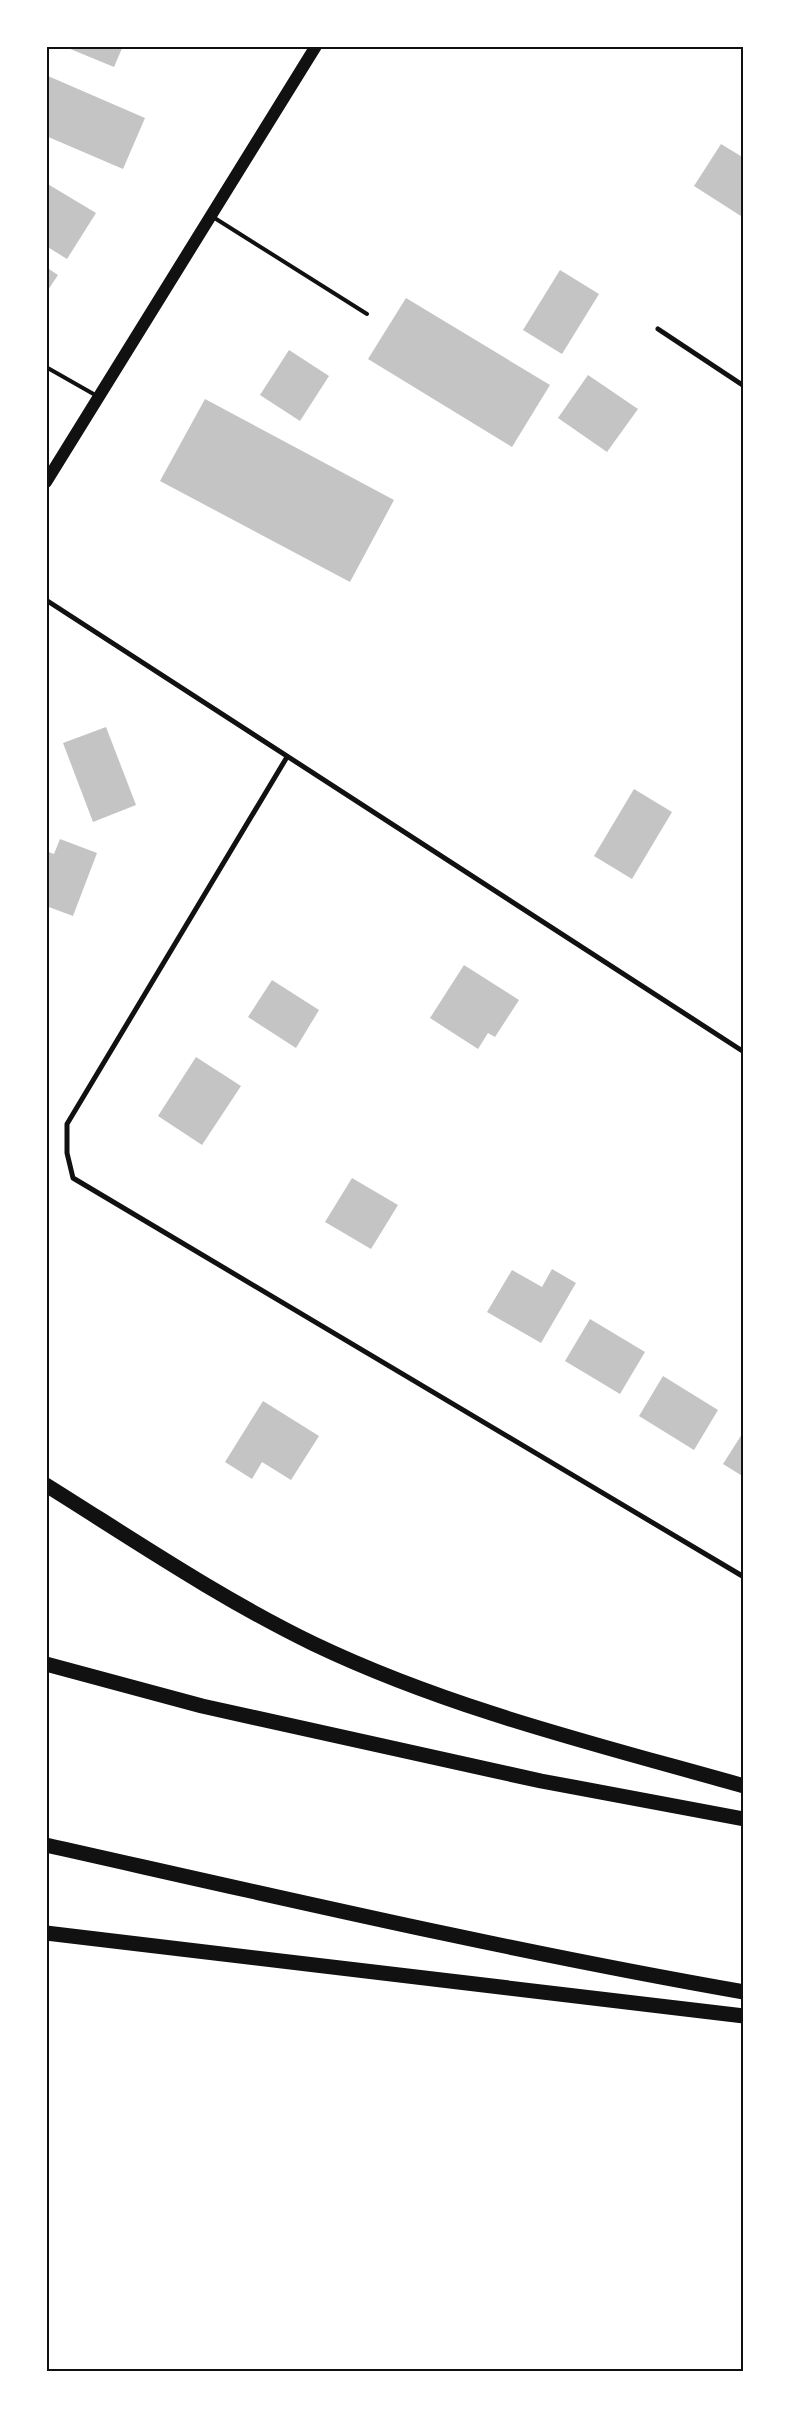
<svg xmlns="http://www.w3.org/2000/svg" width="790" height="2417" font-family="Signika,sans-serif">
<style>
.building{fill:#c4c4c4}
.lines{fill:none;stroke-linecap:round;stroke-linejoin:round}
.service{stroke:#111;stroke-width:4}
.minor{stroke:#111;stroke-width:5}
.primary{stroke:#111;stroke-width:12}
.motorway{stroke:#111;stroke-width:15}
.neatline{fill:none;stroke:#111;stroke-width:2}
</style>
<rect width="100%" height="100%" fill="#fff"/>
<g class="building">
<polygon points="63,46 123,46 114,67"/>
<polygon points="48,76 145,118 123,169 46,136 46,81"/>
<polygon points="721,144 744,158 744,218 694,186"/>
<polygon points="46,183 96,213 67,259 46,246"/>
<polygon points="46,267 58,275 46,293"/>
<polygon points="560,270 599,294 562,354 523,330"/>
<polygon points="406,298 550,385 512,447 368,359"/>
<polygon points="289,350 329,376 300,421 260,395"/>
<polygon points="588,375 638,409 607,452 558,418"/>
<polygon points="205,399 394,500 350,582 160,481"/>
<polygon points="106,727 136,805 93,822 63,743"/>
<polygon points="634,789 672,812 632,879 594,856"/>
<polygon points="60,839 97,853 73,916 46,906 46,851 54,854"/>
<polygon points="464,965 519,1000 495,1037 488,1033 478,1049 430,1018"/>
<polygon points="272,980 319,1010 296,1048 248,1017"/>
<polygon points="196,1057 241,1086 202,1145 158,1116"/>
<polygon points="352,1178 398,1205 371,1249 325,1222"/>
<polygon points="552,1269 576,1283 541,1343 487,1312 512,1270 542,1287"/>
<polygon points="590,1319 645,1352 620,1394 565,1361"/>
<polygon points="663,1376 718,1410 694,1450 639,1416"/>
<polygon points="263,1401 319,1436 291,1480 262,1462 252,1479 225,1462"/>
<polygon points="744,1431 744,1477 723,1464"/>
</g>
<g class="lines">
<g class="service">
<polyline points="213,217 367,314"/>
<polyline points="46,367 97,396"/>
</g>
<g class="minor">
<polyline points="658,329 744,386"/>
<polyline points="46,600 744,1052"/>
<polyline points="287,757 67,1124 67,1153 73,1178 744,1577"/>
</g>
<polyline class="primary" points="46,482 316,46"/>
<g class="motorway">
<path d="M46,1485C134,1540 221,1599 314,1644C450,1709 599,1745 744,1786"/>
<polyline points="46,1664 202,1706 541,1781 744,1819"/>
<path d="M46,1845C278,1897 509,1951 744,1992"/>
<polyline points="46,1933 744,2016"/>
</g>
</g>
<rect width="790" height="2417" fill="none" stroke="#ffffff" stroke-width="95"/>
<rect x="48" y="48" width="694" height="2322" class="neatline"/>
</svg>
